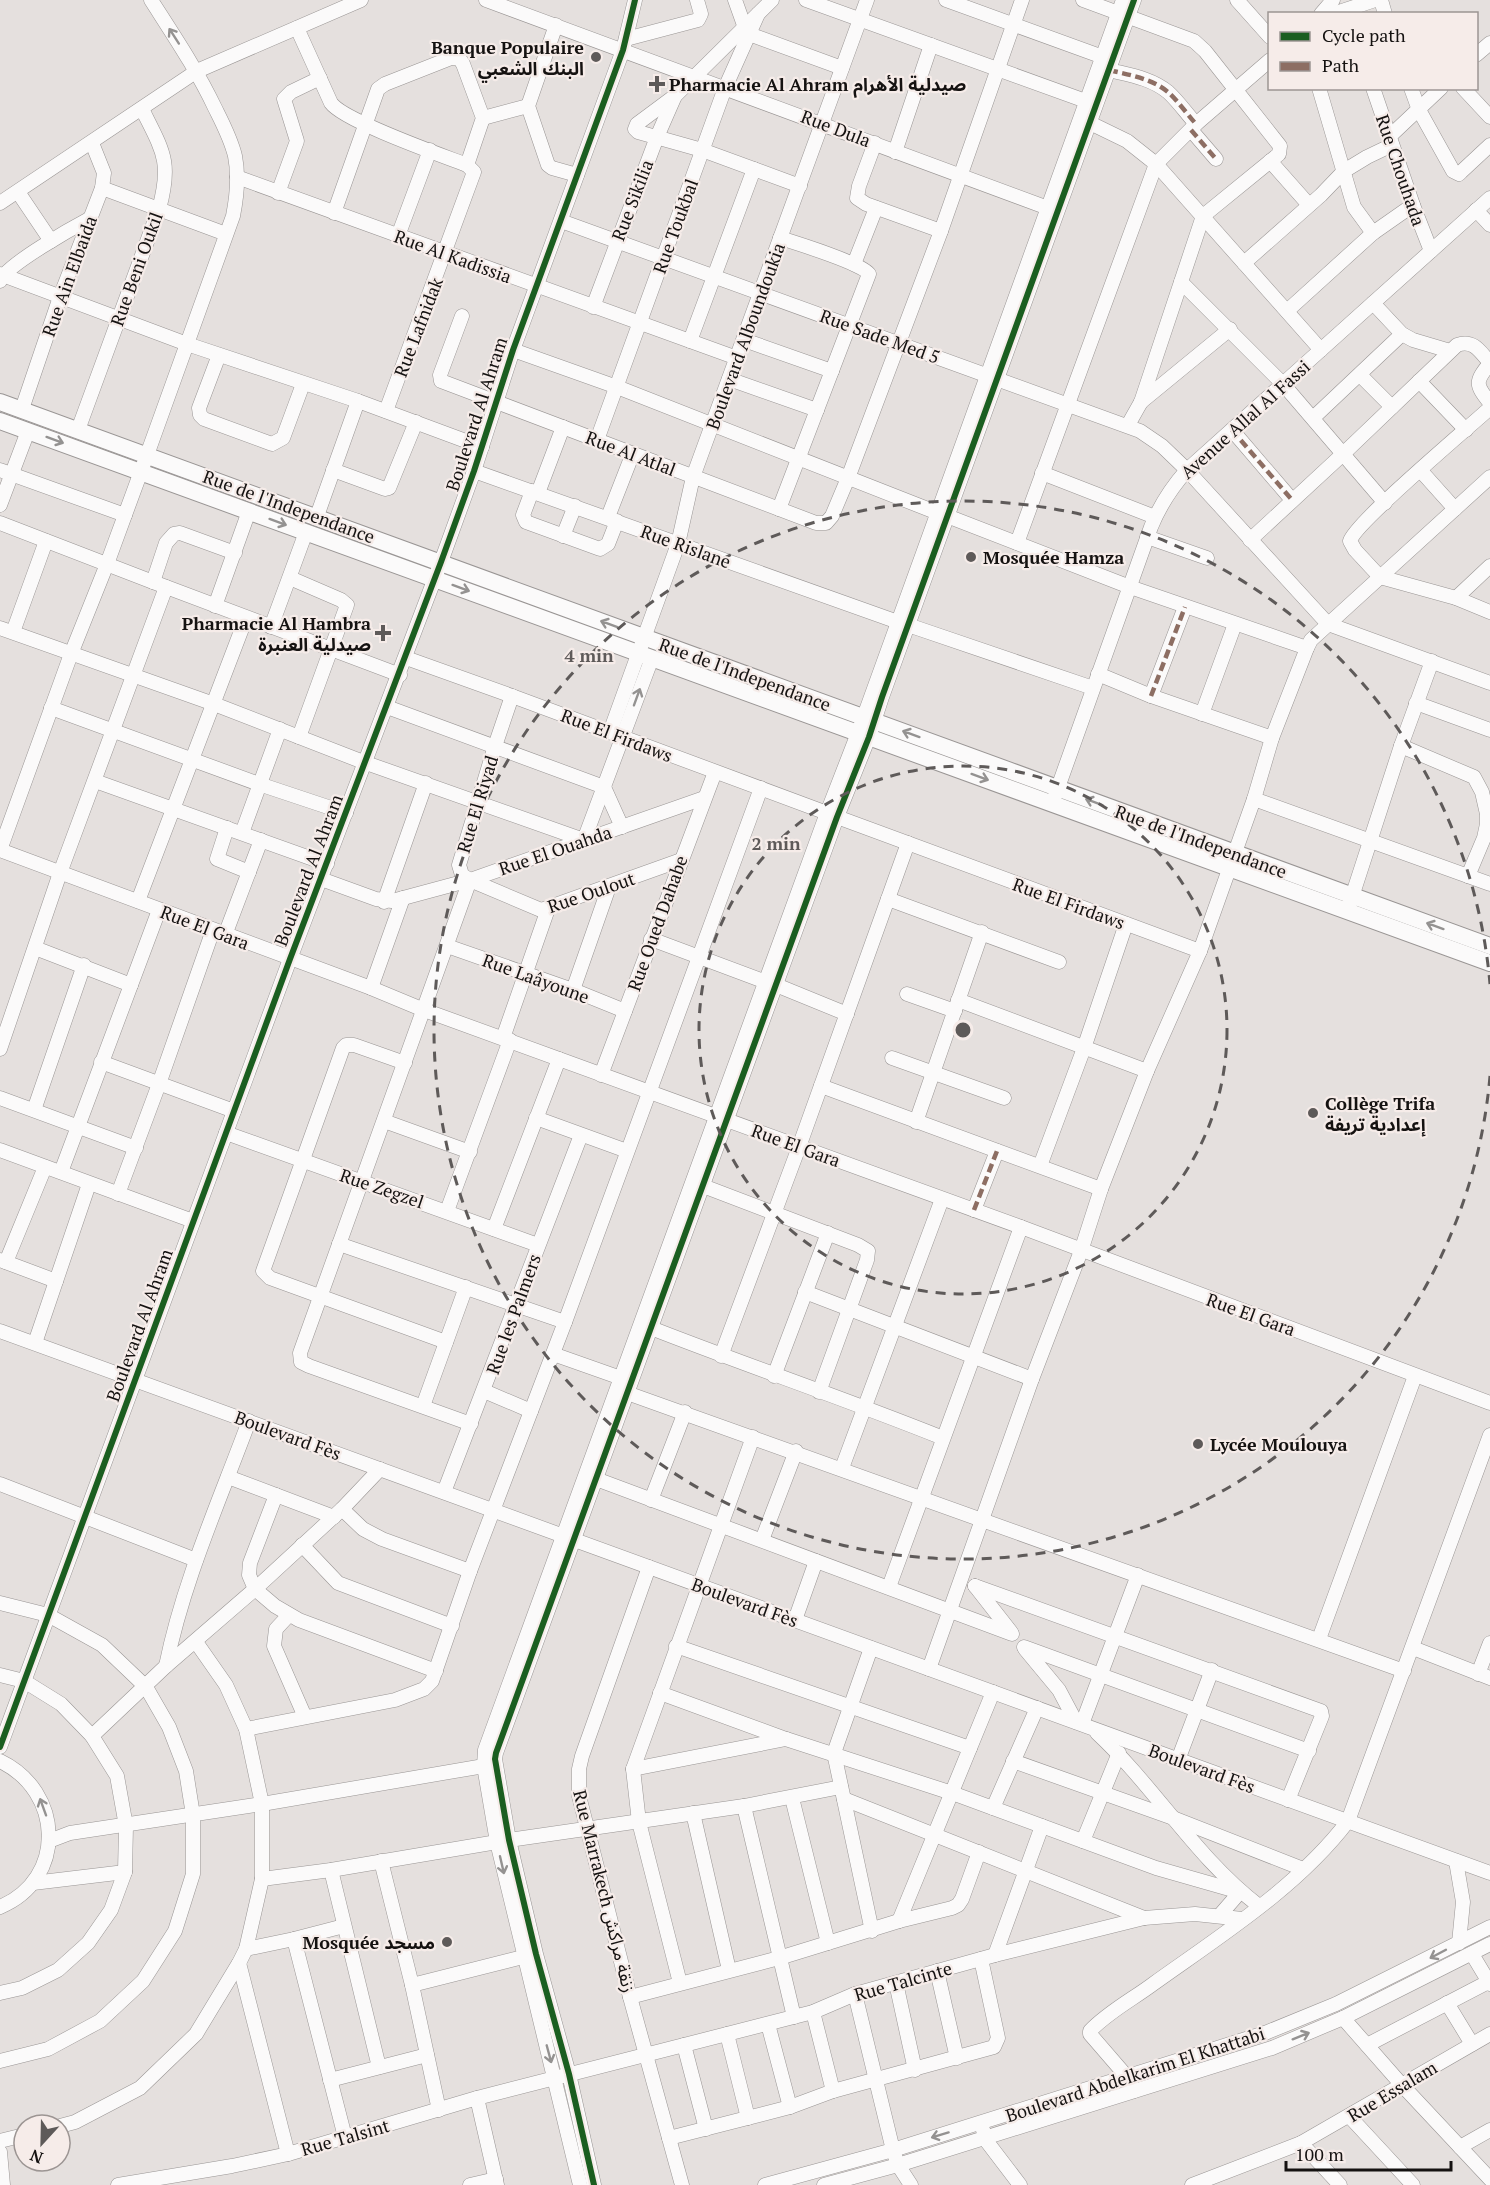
<svg xmlns="http://www.w3.org/2000/svg" width="1490" height="2185" font-family="'PT Serif','Noto Sans Arabic',serif">
<style>
.lines{fill:none;stroke-linecap:round;stroke-linejoin:round}
.minor-casing{stroke:#999594;stroke-width:15}
.major-casing{stroke:#999594;stroke-width:18}
.minor{stroke:#fbfafa;stroke-width:14}
.major{stroke:#fbfafa;stroke-width:16}
.quiet{stroke:#8d6e63;stroke-width:4.5;stroke-dasharray:9 4.5;stroke-linecap:butt}
.cycleway-casing{stroke:#f6ece9;stroke-width:10}
.cycleway{stroke:#1b5e20;stroke-width:6}
.oneway{stroke:#949291}
.ring{fill:none;stroke:#5e5a59;stroke-width:3;stroke-dasharray:10 8}
.poi-dot{fill:#5e5a59;stroke:#f6ece9;stroke-width:2}
.labels{text-anchor:middle;dominant-baseline:central;stroke-width:4.5;stroke-linejoin:round;paint-order:stroke}
.poi-label{font-size:18px;font-weight:bold;fill:#151211;stroke:#f6ece9;text-anchor:start}
.street-label{font-size:18px;fill:#151211;stroke:#f6ece9}
.centre{fill:#5e5a59;stroke:#f6ece9;stroke-width:3}
.ring-label{font-size:18px;text-anchor:middle;font-weight:bold;fill:#5e5a59;stroke:#f6ece9;stroke-width:4.5;stroke-linejoin:round;paint-order:stroke}
</style>
<rect width="100%" height="100%" fill="#e5e0de"/>
<g class="lines">
<defs>
<g id="minor">
<polyline points="486,0 1048,208"/>
<polyline points="735,0 745,28"/>
<polyline points="772,0 676,95 637,124 635,129 638,132 702,150 800,186"/>
<polyline points="806,0 1094,104"/>
<polyline points="946,0 1103,57"/>
<polyline points="1083,0 1194,41 1205,51 1280,146 1279,154 1203,216 1141,402 1128,425"/>
<polyline points="1237,0 1270,37"/>
<polyline points="1381,0 1385,14"/>
<polyline points="1321,14 1333,0"/>
<polyline points="1333,14 1375,0"/>
<polyline points="556,25 528,106 548,165 552,168 577,175"/>
<path d="M297,28L331,103C344,121 441,155 467,165L474,172L386,411"/>
<polyline points="749,34 842,68"/>
<polyline points="626,39 698,20 701,14 697,0"/>
<polyline points="1476,55 1490,43"/>
<path d="M1109,70C1129,75 1151,78 1168,92C1178,101 1187,114 1196,124"/>
<polyline points="1319,88 1354,207 1373,233"/>
<polyline points="1373,88 1413,205 1431,251"/>
<polyline points="1411,88 1419,110 1453,171 1459,174 1461,172 1490,145"/>
<polyline points="1463,88 1490,117"/>
<polyline points="483,118 528,106"/>
<polyline points="1090,123 1127,141 1156,164 1321,350"/>
<polyline points="1191,130 1216,159"/>
<polyline points="1389,137 1441,88"/>
<polyline points="875,143 859,186 857,198 866,204 941,231"/>
<polyline points="895,152 931,45"/>
<polyline points="1270,161 1309,205"/>
<polyline points="237,177 737,358"/>
<polyline points="102,188 226,234"/>
<polyline points="18,192 51,241"/>
<polyline points="278,193 297,141 284,99 291,92 320,78"/>
<polyline points="0,203 197,71 361,0"/>
<polyline points="1476,210 1490,225"/>
<polyline points="334,213 378,89 385,84 451,58 459,58 463,64 483,118 467,165"/>
<polyline points="561,221 1140,431 1162,446 1187,470 1328,624 1490,683"/>
<polyline points="398,236 430,150"/>
<polyline points="1244,263 1321,195 1344,171 1367,157 1392,145"/>
<polyline points="854,264 876,208"/>
<polyline points="0,274 187,344 358,401 482,447"/>
<path d="M0,281C6,265 74,227 91,218"/>
<polyline points="1181,282 1283,384 1385,503"/>
<polyline points="1373,303 1402,334 1413,340 1450,351"/>
<polyline points="593,307 657,137 675,96"/>
<polyline points="1287,311 1373,233 1413,205"/>
<polyline points="462,316 440,375 441,381 816,523 826,523 832,516 848,478 941,231 1022,0"/>
<polyline points="744,340 832,371"/>
<polyline points="690,341 754,169"/>
<polyline points="513,350 617,387 938,513"/>
<polyline points="219,355 199,408 200,415 204,419 272,444 283,438 303,384"/>
<path d="M1490,363C1475,382 1475,384 1490,403"/>
<polyline points="1360,375 1392,407"/>
<polyline points="729,379 817,410"/>
<polyline points="1419,381 1466,430"/>
<polyline points="1141,402 1230,329"/>
<path d="M1490,408C1468,428 1355,523 1350,541L1355,550L1380,577L1456,598L1490,612"/>
<polyline points="22,409 60,297 102,188 104,173 92,143"/>
<polyline points="1313,418 1402,334"/>
<path d="M78,430L159,209C172,162 163,151 142,109"/>
<polyline points="1232,430 1292,500"/>
<polyline points="597,440 725,88 758,14"/>
<polyline points="0,470 125,515"/>
<polyline points="333,470 385,489 389,488 416,422"/>
<polyline points="474,471 898,622"/>
<polyline points="1421,471 1455,509"/>
<polyline points="1042,473 1155,517"/>
<polyline points="532,491 523,515 526,522 600,549 608,544 617,521"/>
<polyline points="538,493 563,427"/>
<polyline points="0,505 28,431"/>
<path d="M779,509L869,274C864,264 796,243 780,238"/>
<polyline points="317,516 358,401"/>
<polyline points="947,516 1130,587 1307,648"/>
<polyline points="608,517 633,453"/>
<polyline points="0,523 153,582 400,675"/>
<polyline points="563,536 575,506"/>
<polyline points="1147,537 1207,558"/>
<path d="M1250,540L1343,454L1457,345C1473,339 1480,351 1490,363"/>
<polyline points="1017,543 1156,164 1196,124 1270,60"/>
<polyline points="290,578 341,600 347,605 299,737"/>
<polyline points="153,582 166,543 174,534 180,533 235,553"/>
<polyline points="1456,598 1490,566"/>
<polyline points="215,606 249,511"/>
<polyline points="908,625 1093,688"/>
<polyline points="271,627 306,532"/>
<polyline points="0,628 214,704 366,763 584,840 652,658"/>
<polyline points="13,632 46,541"/>
<polyline points="406,658 512,696 827,813"/>
<polyline points="1098,674 1151,696 1272,738"/>
<polyline points="1151,696 1185,607"/>
<polyline points="1416,703 1490,730"/>
<polyline points="387,707 604,787 622,827"/>
<polyline points="51,708 259,784 346,813"/>
<polyline points="1202,714 1235,624"/>
<polyline points="610,732 678,544 693,477 867,0"/>
<polyline points="1401,746 1474,777 1482,792 1487,814 1487,824 1484,838 1468,876"/>
<polyline points="95,781 327,864"/>
<path d="M1055,796L1151,527C1160,505 1171,488 1187,470L1490,198"/>
<polyline points="1254,799 1490,884"/>
<polyline points="837,817 1200,951"/>
<polyline points="227,828 217,859 249,872"/>
<polyline points="242,833 280,729"/>
<polyline points="0,850 371,988 424,1010 1021,1227 1490,1403"/>
<path d="M0,850L71,654L107,564L147,455L233,216C237,196 239,176 235,156C231,139 223,124 215,108C197,70 174,36 151,0"/>
<polyline points="321,879 376,899 392,901 470,880 704,798"/>
<polyline points="470,880 541,910 681,860"/>
<polyline points="888,899 1059,962"/>
<polyline points="138,901 246,618"/>
<polyline points="384,902 426,783"/>
<polyline points="1349,906 1401,746 1432,661"/>
<polyline points="225,935 261,840"/>
<polyline points="651,939 766,982"/>
<polyline points="447,946 573,990 625,1011"/>
<polyline points="35,948 131,985"/>
<polyline points="776,985 847,1014"/>
<polyline points="371,988 403,898"/>
<polyline points="573,990 609,887"/>
<polyline points="907,994 955,1011"/>
<polyline points="958,1000 1147,1071"/>
<polyline points="503,1038 548,909"/>
<polyline points="0,1049 60,873 166,587"/>
<polyline points="892,1058 1004,1098"/>
<polyline points="101,1062 234,1111"/>
<polyline points="405,1063 354,1045 346,1045 343,1048 263,1271 270,1278 446,1342"/>
<polyline points="601,1075 715,772"/>
<polyline points="821,1086 1101,1189"/>
<polyline points="0,1098 136,1148"/>
<polyline points="34,1110 84,965"/>
<polyline points="536,1118 627,1151"/>
<polyline points="384,1121 470,1152"/>
<polyline points="916,1122 982,932"/>
<polyline points="226,1133 538,1245"/>
<polyline points="0,1150 193,1221"/>
<polyline points="1040,1166 1084,1048 1126,924"/>
<polyline points="61,1172 159,910"/>
<polyline points="703,1186 858,1245 868,1251 867,1260 819,1392"/>
<polyline points="118,1194 159,1084 213,930"/>
<polyline points="974,1210 997,1151"/>
<polyline points="447,1211 510,1040"/>
<polyline points="494,1229 559,1059"/>
<polyline points="339,1244 565,1322"/>
<polyline points="0,1260 56,1281"/>
<polyline points="6,1262 45,1167"/>
<polyline points="805,1292 1032,1379"/>
<path d="M651,1328C748,1366 846,1399 943,1438"/>
<polyline points="0,1331 1490,1873"/>
<polyline points="35,1343 89,1184"/>
<polyline points="553,1354 621,1378"/>
<polyline points="721,1356 799,1147 908,843"/>
<polyline points="774,1376 828,1233"/>
<polyline points="484,1391 531,1411"/>
<polyline points="627,1393 1404,1671"/>
<polyline points="423,1406 466,1287"/>
<polyline points="471,1424 309,1366 301,1362 300,1353 470,880 462,875 459,865 495,746 512,696"/>
<polyline points="842,1468 942,1199"/>
<polyline points="228,1477 334,1517"/>
<polyline points="596,1479 1012,1634"/>
<polyline points="0,1484 196,1560"/>
<polyline points="444,1492 581,1135"/>
<polyline points="276,1495 250,1563 249,1575 255,1589 275,1606 299,1620 436,1671"/>
<polyline points="651,1500 685,1412"/>
<polyline points="342,1509 363,1529 382,1539 470,1571"/>
<polyline points="762,1540 796,1451"/>
<polyline points="302,1545 338,1583 452,1626"/>
<polyline points="649,1567 582,1756 579,1769 579,1796 630,1997 682,2185"/>
<polyline points="975,1586 1321,1711 1322,1716 1288,1800"/>
<polyline points="975,1586 1011,1632"/>
<polyline points="889,1587 1021,1227"/>
<polyline points="0,1603 48,1615 102,1645 146,1687 169,1727 186,1771 193,1815 193,1874 175,1931 143,1981 100,2021 48,2049 0,2061"/>
<polyline points="289,1615 276,1629 274,1646 305,1717"/>
<polyline points="795,1620 816,1561"/>
<polyline points="1319,1639 1415,1376"/>
<polyline points="676,1646 970,1748"/>
<polyline points="1024,1647 1309,1751"/>
<polyline points="871,1648 834,1753 872,1931"/>
<polyline points="1413,1648 1490,1678"/>
<polyline points="1025,1649 1059,1690 1076,1722"/>
<path d="M166,1666C183,1582 219,1502 249,1421"/>
<polyline points="929,1669 1032,1379 1081,1251 1101,1189 1147,1071 1200,951 1254,799 1272,738 1307,648 1311,640 1490,477"/>
<polyline points="1478,1674 1490,1643"/>
<polyline points="0,1675 24,1681 61,1704 92,1736 117,1776 126,1826 125,1872 111,1910 88,1943 58,1970 22,1988 0,1993"/>
<polyline points="660,1693 786,1739 952,1793 1156,1868 1240,1892 1220,1915"/>
<polyline points="1082,1724 1138,1575"/>
<polyline points="246,1729 395,1700 424,1689 432,1681 470,1571 565,1322 761,788"/>
<path d="M1097,1733C1155,1787 1196,1858 1259,1906"/>
<polyline points="92,1736 166,1666 255,1589 342,1509 380,1469"/>
<polyline points="0,1747 290,959 441,562 474,471 513,350 623,50 635,0"/>
<polyline points="1178,1760 1212,1670"/>
<path d="M0,1761C63,1791 67,1879 0,1907"/>
<polyline points="1013,1761 1173,1818 1303,1869"/>
<polyline points="633,1769 786,1739"/>
<polyline points="792,1798 828,1943"/>
<polyline points="844,1799 1144,1918"/>
<polyline points="744,1806 794,2017"/>
<polyline points="993,1808 1037,1708"/>
<polyline points="693,1813 729,1970"/>
<polyline points="509,1840 744,1806 841,1787"/>
<polyline points="49,1841 70,1833 262,1804 484,1766"/>
<polyline points="1083,1841 1119,1753"/>
<polyline points="381,1861 412,1985 439,2110"/>
<polyline points="1456,1861 1463,1902 1459,1943"/>
<polyline points="331,1870 379,2067"/>
<polyline points="262,1879 331,1870 497,1842"/>
<polyline points="33,1883 125,1872"/>
<polyline points="899,1921 993,1692"/>
<polyline points="294,1939 345,2137"/>
<polyline points="246,1949 294,1939 344,1926"/>
<polyline points="1472,1954 1490,1984"/>
<polyline points="995,1955 1042,1826"/>
<polyline points="239,1963 288,2154"/>
<polyline points="937,1971 957,2058"/>
<polyline points="680,1983 639,1822 633,1769 753,1437"/>
<polyline points="896,1983 915,2070"/>
<polyline points="412,1985 531,1955"/>
<polyline points="855,1994 893,2150 898,2165 911,2185"/>
<polyline points="630,1997 779,1958 899,1921 952,1908 958,1905 962,1899 979,1852"/>
<polyline points="1447,2003 1472,2044"/>
<polyline points="813,2012 833,2091"/>
<polyline points="1343,2018 1401,2084 1490,2179"/>
<polyline points="768,2024 790,2107"/>
<polyline points="727,2034 748,2118"/>
<polyline points="684,2045 706,2129"/>
<polyline points="1367,2045 1490,1981"/>
<polyline points="330,2080 427,2055"/>
<path d="M1134,2091L1128,2078L1090,2034V2031C1108,2012 1133,1999 1153,1984C1220,1936 1298,1887 1348,1821L1490,1435"/>
<polyline points="477,2098 497,2185"/>
<polyline points="1350,2117 1413,2185"/>
<polyline points="60,2126 75,2122 140,2088 196,2034 239,1963 246,1949 262,1879 262,1804 246,1729 226,1685 196,1642"/>
<polyline points="983,2130 988,2143 1020,2185"/>
<polyline points="669,2138 790,2107 833,2091 994,2047 998,2038 981,1959"/>
<polyline points="0,2141 24,2135"/>
<polyline points="1301,2143 1340,2185"/>
<polyline points="1460,2147 1490,2130"/>
<polyline points="0,2152 3,2185"/>
<polyline points="118,2185 232,2166 288,2154 477,2098 813,2012 855,1994 995,1955 1144,1918 1195,1914 1242,1919"/>
<polyline points="470,2185 496,2179"/>
<polyline points="580,2185 497,1842 484,1766 485,1750 827,813 858,733 1123,0"/>
<polyline points="594,2185 569,2074 536,1954 509,1840 495,1759 496,1753 837,817 869,737 882,697 1134,0"/>
<polyline points="765,2185 893,2150 1265,2033 1336,2004 1490,1927"/>
<polyline points="824,2185 898,2165 1272,2048 1343,2018 1490,1944"/>
<polyline points="1192,2185 1301,2143 1490,2034"/>
</g>
<g id="major">
<polyline points="0,402 1490,946"/>
<polyline points="0,421 1490,963"/>
</g>
</defs>
<use href="#minor" class="minor-casing"/>
<use href="#major" class="major-casing"/>
<use href="#minor" class="minor"/>
<use href="#major" class="major"/>
<g class="quiet">
<path d="M1109,70C1129,75 1151,78 1168,92C1178,101 1187,114 1196,124"/>
<polyline points="1191,130 1216,159"/>
<polyline points="1232,430 1292,500"/>
<polyline points="1151,696 1185,607"/>
<polyline points="974,1210 997,1151"/>
</g>
<defs>
<g id="cycleway">
<polyline points="0,1747 290,959 441,562 474,471 513,350 623,50 635,0"/>
<polyline points="594,2185 569,2074 536,1954 509,1840 495,1759 496,1753 837,817 869,737 882,697 1134,0"/>
</g>
</defs>
<use href="#cycleway" class="cycleway-casing"/>
<use href="#cycleway" class="cycleway"/>
</g>
<defs><path id="oneway-shaft" d="M-6 0H5M1.5-3L5.5 0L1.5 3" fill="none" stroke-width="1.6" stroke-linecap="round" stroke-linejoin="round" transform="scale(1.5)"/></defs>
<g class="oneway">
<use href="#oneway-shaft" transform="translate(174 36) rotate(-123)"/>
<use href="#oneway-shaft" transform="translate(55 440) rotate(20)"/>
<use href="#oneway-shaft" transform="translate(278 522) rotate(20)"/>
<use href="#oneway-shaft" transform="translate(461 588) rotate(20)"/>
<use href="#oneway-shaft" transform="translate(609 624) rotate(-160)"/>
<use href="#oneway-shaft" transform="translate(637 697) rotate(-70)"/>
<use href="#oneway-shaft" transform="translate(911 734) rotate(-160)"/>
<use href="#oneway-shaft" transform="translate(980 777) rotate(20)"/>
<use href="#oneway-shaft" transform="translate(1094 802) rotate(-160)"/>
<use href="#oneway-shaft" transform="translate(1435 926) rotate(-160)"/>
<use href="#oneway-shaft" transform="translate(43 1807) rotate(-110)"/>
<use href="#oneway-shaft" transform="translate(502 1865) rotate(77)"/>
<use href="#oneway-shaft" transform="translate(1438 1954) rotate(152)"/>
<use href="#oneway-shaft" transform="translate(1301 2036) rotate(-22)"/>
<use href="#oneway-shaft" transform="translate(549 2054) rotate(75)"/>
<use href="#oneway-shaft" transform="translate(940 2135) rotate(163)"/>
</g>
<g class="ring">
<circle cx="963" cy="1030" r="264"/>
<path d="M1490 1076A529 529 0 1 1 1490 984"/>
</g>
<g class="poi-dot">
<circle cx="596" cy="57" r="6"/>
<path d="M654 75h6v6h6v6h-6v6h-6v-6h-6v-6h6z"/>
<circle cx="971" cy="557" r="6"/>
<path d="M380 624h6v6h6v6h-6v6h-6v-6h-6v-6h6z"/>
<circle cx="1313" cy="1113" r="6"/>
<circle cx="1198" cy="1444" r="6"/>
<circle cx="447" cy="1942" r="6"/>
</g>
<g class="labels">
<g class="poi-label">
<text x="584" y="47" text-anchor="end">Banque Populaire<tspan x="584" dy="21">البنك الشعبي</tspan></text>
<text x="669" y="84">Pharmacie Al Ahram صيدلية الأهرام</text>
<text x="983" y="557">Mosquée Hamza</text>
<text x="371" y="623" text-anchor="end">Pharmacie Al Hambra<tspan x="371" dy="21">صيدلية العنبرة</tspan></text>
<text x="1325" y="1103">Collège Trifa<tspan x="1325" dy="21">إعدادية تريفة</tspan></text>
<text x="1210" y="1444">Lycée Moulouya</text>
<text x="435" y="1942" text-anchor="end">Mosquée مسجد</text>
</g>
<g class="street-label">
<text transform="translate(836 128) rotate(21)">Rue Dula</text>
<text transform="translate(1401 170) rotate(71)">Rue Chouhada</text>
<text transform="translate(632 200) rotate(-69)">Rue Sikilia</text>
<text transform="translate(675 226) rotate(-70)">Rue Toukbal</text>
<text transform="translate(453 256) rotate(20)">Rue Al Kadissia</text>
<text transform="translate(136 269) rotate(-70)">Rue Beni Oukil</text>
<text transform="translate(69 276) rotate(-70)">Rue Ain Elbaida</text>
<text transform="translate(418 327) rotate(-69)">Rue Lafnidak</text>
<text transform="translate(745 336) rotate(-70)">Boulevard Alboundoukia</text>
<text transform="translate(880 336) rotate(20)">Rue Sade Med 5</text>
<text transform="translate(476 414) rotate(-72)">Boulevard Al Ahram</text>
<text transform="translate(1245 419) rotate(-42)">Avenue Allal Al Fassi</text>
<text transform="translate(631 453) rotate(21)">Rue Al Atlal</text>
<text transform="translate(289 506) rotate(20)">Rue de l'Independance</text>
<text transform="translate(686 546) rotate(20)">Rue Rislane</text>
<text transform="translate(745 674) rotate(20)">Rue de l'Independance</text>
<text transform="translate(617 735) rotate(21)">Rue El Firdaws</text>
<text transform="translate(477 804) rotate(-73)">Rue El Riyad</text>
<text transform="translate(1201 841) rotate(20)">Rue de l'Independance</text>
<text transform="translate(555 850) rotate(-19)">Rue El Ouahda</text>
<text transform="translate(308 870) rotate(-69)">Boulevard Al Ahram</text>
<text transform="translate(591 892) rotate(-19)">Rue Oulout</text>
<text transform="translate(1069 903) rotate(20)">Rue El Firdaws</text>
<text transform="translate(657 923) rotate(-70)">Rue Oued Dahabe</text>
<text transform="translate(205 927) rotate(21)">Rue El Gara</text>
<text transform="translate(536 978) rotate(20)">Rue Laâyoune</text>
<text transform="translate(796 1145) rotate(20)">Rue El Gara</text>
<text transform="translate(382 1188) rotate(19)">Rue Zegzel</text>
<text transform="translate(513 1314) rotate(-70)">Rue les Palmers</text>
<text transform="translate(1251 1314) rotate(20)">Rue El Gara</text>
<text transform="translate(139 1325) rotate(-70)">Boulevard Al Ahram</text>
<text transform="translate(288 1435) rotate(20)">Boulevard Fès</text>
<text transform="translate(745 1602) rotate(20)">Boulevard Fès</text>
<text transform="translate(1202 1768) rotate(20)">Boulevard Fès</text>
<text transform="translate(605 1891) rotate(76)">Rue Marrakech زنقة مراكش</text>
<text transform="translate(903 1981) rotate(-16)">Rue Talcinte</text>
<text transform="translate(1135 2074) rotate(-18)">Boulevard Abdelkarim El Khattabi</text>
<text transform="translate(1392 2091) rotate(-31)">Rue Essalam</text>
<text transform="translate(345 2137) rotate(-16)">Rue Talsint</text>
</g>
</g>
<circle cx="963" cy="1030" r="9" class="centre"/>
<g class="ring-label">
<text x="589" y="662">4 min</text>
<text x="776" y="850">2 min</text>
</g>
<rect x="1268" y="12" width="210" height="78" fill="#f6ece9" stroke="#9c9593" stroke-width="1.5"/>
<rect x="1280" y="32" width="30" height="9" fill="#1b5e20" stroke="#9c9593" stroke-width="1.5"/>
<text x="1322" y="42" font-size="18" fill="#151211">Cycle path</text>
<rect x="1280" y="62" width="30" height="9" fill="#8d6e63" stroke="#9c9593" stroke-width="1.5"/>
<text x="1322" y="72" font-size="18" fill="#151211">Path</text>
<g transform="translate(42 2143) rotate(202)"><circle r="28" fill="#f6ece9" stroke="#9c9593" stroke-width="1.5"/>
<path d="M0-4.5L10 22L0 15L-10 22Z" fill="#5e5a59"/>
<text y="-9" font-size="16" font-weight="bold" text-anchor="middle" fill="#151211">N</text>
</g>
<path d="M1286 2161v9h165v-9" fill="none" stroke="#151211" stroke-width="3"/>
<text x="1295" y="2161" font-size="18" fill="#151211" stroke="#f6ece9" stroke-width="4.5" paint-order="stroke">100 m</text>
</svg>
